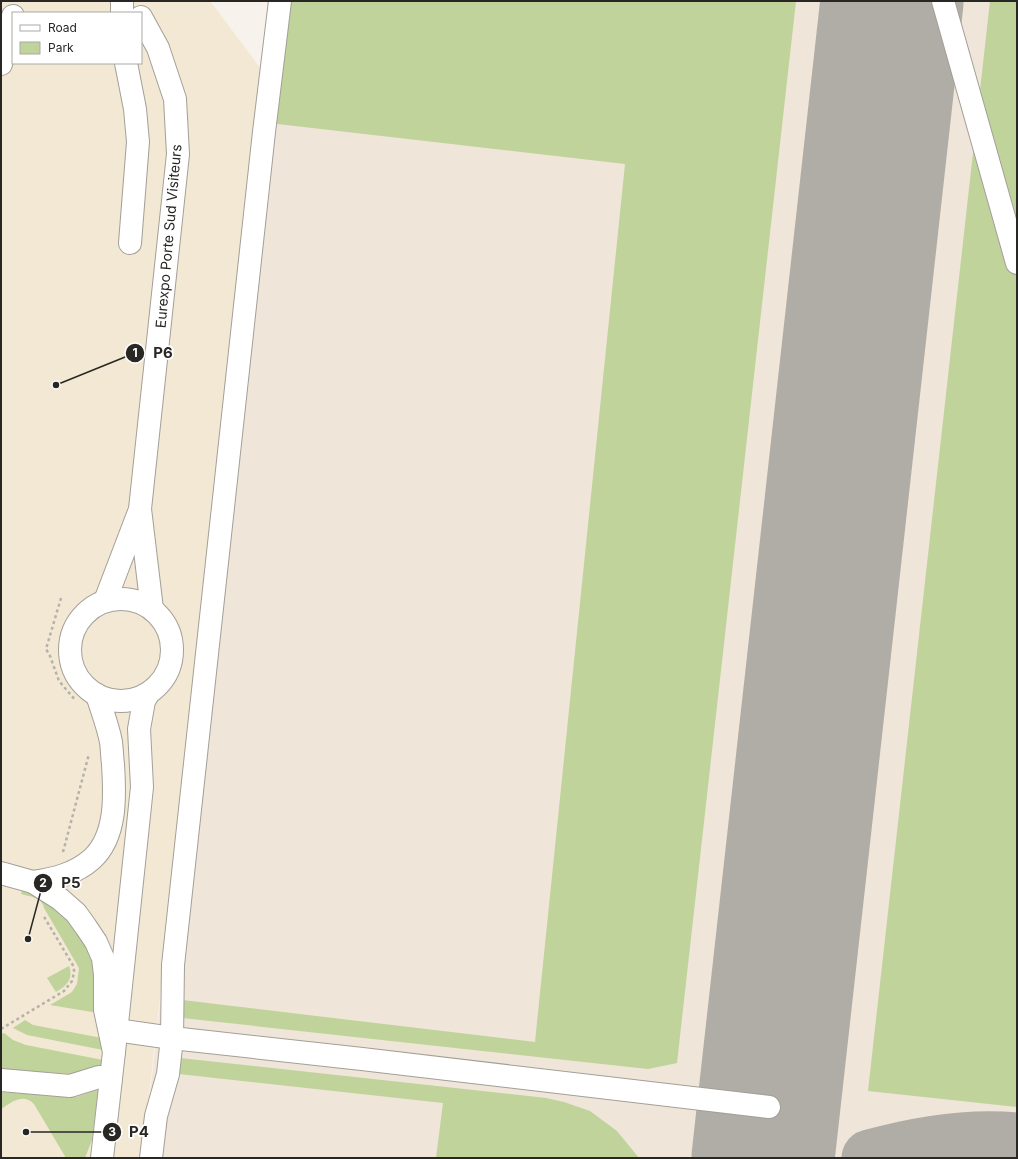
<svg xmlns="http://www.w3.org/2000/svg" width="1018" height="1159" font-family="Inter,sans-serif">
<style>
.commercial{fill:#f2e8d3;fill-rule:evenodd}
.built{fill:#efe5d8}
.green{fill:#bfd39b}
.lines{fill:none;stroke-linecap:round;stroke-linejoin:round}
.taxiway{stroke:#b0aca6;stroke-width:57}
.runway{stroke:#b0aca6;stroke-width:143}
.minor-casing{stroke:#a39f98;stroke-width:24}
.path{stroke:#b5b1ab;stroke-width:2.5;stroke-dasharray:3 3;stroke-linecap:butt}
.minor{stroke:#fff;stroke-width:22}
.labels{text-anchor:middle;dominant-baseline:central;stroke-width:3.5;stroke-linejoin:round;paint-order:stroke}
.street-label{font-size:14px;fill:#282724;stroke:#fff}
.leader{fill:none;stroke:#282724;stroke-width:1.5}
.callout-dot{fill:#282724;stroke:#fff;stroke-width:1.5}
.mark-label{font-size:12px;text-anchor:middle;font-weight:bold;fill:#fff}
.callout-label{font-size:15px;text-anchor:middle;font-weight:bold;fill:#282724;stroke:#fff;stroke-width:3.5;stroke-linejoin:round;paint-order:stroke}
</style>
<rect width="100%" height="100%" fill="#f7f2eb"/>
<path class="commercial" d="M1,1H210L264,73L142,1158H1ZM13,13H141V63H13Z"/>
<polygon class="built" points="272,1 1017,1 1017,1158 143,1158"/>
<g class="green">
<polygon points="285,1 796,1 677,1063 648,1069 182,1018 182,1000 535,1042 625,164 269,123"/>
<polygon points="990,1 1017,1 1017,1107 868,1091"/>
<path d="M22,891L38,896L62,910L95,958L98,1013L50,1005L72,992L77,984L79,968L44,908C42,897 31,897 21,894Z"/>
<path d="M69,966C74,979 66,986 56,992L47,978Z"/>
<polygon points="25,1020 33,1025 102,1038 103,1050 27,1035 13,1028"/>
<polygon points="4,1033 13,1040 26,1045 103,1060 102,1066 71,1074 1,1069 1,1034"/>
<polygon points="180,1058 546,1098 564,1102 590,1111 617,1131 639,1158 436,1158 443,1103 179,1074"/>
<path d="M98,1090L92,1140L85,1158H66L34,1104C23,1093 12,1102 1,1109V1092L67,1097H76Z"/>
</g>
<g class="lines">
<path class="taxiway" d="M870,1158C917,1145 968,1136 1017,1141"/>
<polyline class="runway" points="763,1158 892,1"/>
<defs>
<g id="minor">
<polyline points="122,1 122,13"/>
<polyline points="943,1 1017,263"/>
<polyline points="141,17 158,48 175,99 178,154 140,509 152,609"/>
<polyline points="126,63 135,109 138,142 130,243"/>
<polyline points="1,64 13,16"/>
<circle cx="121" cy="650" r="51"/>
<polyline points="105,601 139,512"/>
<polyline points="1,873 33,882 60,899 76,913 86,927 96,942 103,958 105,975 105,1010 114,1052 102,1158"/>
<path d="M33,882C54,879 75,874 92,859C117,836 115,795 113,764C112,757 112,749 111,742C108,726 102,711 97,695"/>
<polyline points="116,1030 172,1038 362,1059 769,1107"/>
<polyline points="114,1052 142,787 139,729 144,701 148,694"/>
<polyline points="1,1080 70,1086 99,1077 111,1078"/>
<polyline points="151,1158 156,1116 168,1074 172,1038 173,965 264,132 280,1"/>
</g>
</defs>
<use href="#minor" class="minor-casing"/>
<g class="path">
<polyline points="61,598 46,649 50,656 59,681 76,701"/>
<polyline points="63,852 89,754"/>
<polyline points="1,1029 64,991 72,981 74,973 74,967 43,915"/>
</g>
<use href="#minor" class="minor"/>
</g>
<g class="labels">
<g class="street-label">
<text transform="translate(168 236) rotate(-85)">Eurexpo Porte Sud Visiteurs</text>
</g>
</g>
<path class="leader" d="M56 385L135 353M28 939L43 883M26 1132L112 1132"/>
<g class="callout-dot">
<circle cx="56" cy="385" r="4"/>
<circle cx="28" cy="939" r="4"/>
<circle cx="26" cy="1132" r="4"/>
<circle cx="135" cy="353" r="10"/>
<circle cx="43" cy="883" r="10"/>
<circle cx="112" cy="1132" r="10"/>
</g>
<g class="mark-label">
<text x="135" y="357">1</text>
<text x="43" y="887">2</text>
<text x="112" y="1136">3</text>
</g>
<g class="callout-label">
<text x="163" y="358">P6</text>
<text x="71" y="888">P5</text>
<text x="139" y="1137">P4</text>
</g>
<rect width="1018" height="1159" fill="none" stroke="#282724" stroke-width="4"/>
<rect x="12" y="12" width="130" height="52" fill="#ffffff" stroke="#a9a9a7"/>
<rect x="20" y="25" width="20" height="6" fill="#ffffff" stroke="#a9a9a7"/>
<text x="48" y="32" font-size="12" fill="#282724">Road</text>
<rect x="20" y="42" width="20" height="12" fill="#bfd39b" stroke="#a9a9a7"/>
<text x="48" y="52" font-size="12" fill="#282724">Park</text>
</svg>
